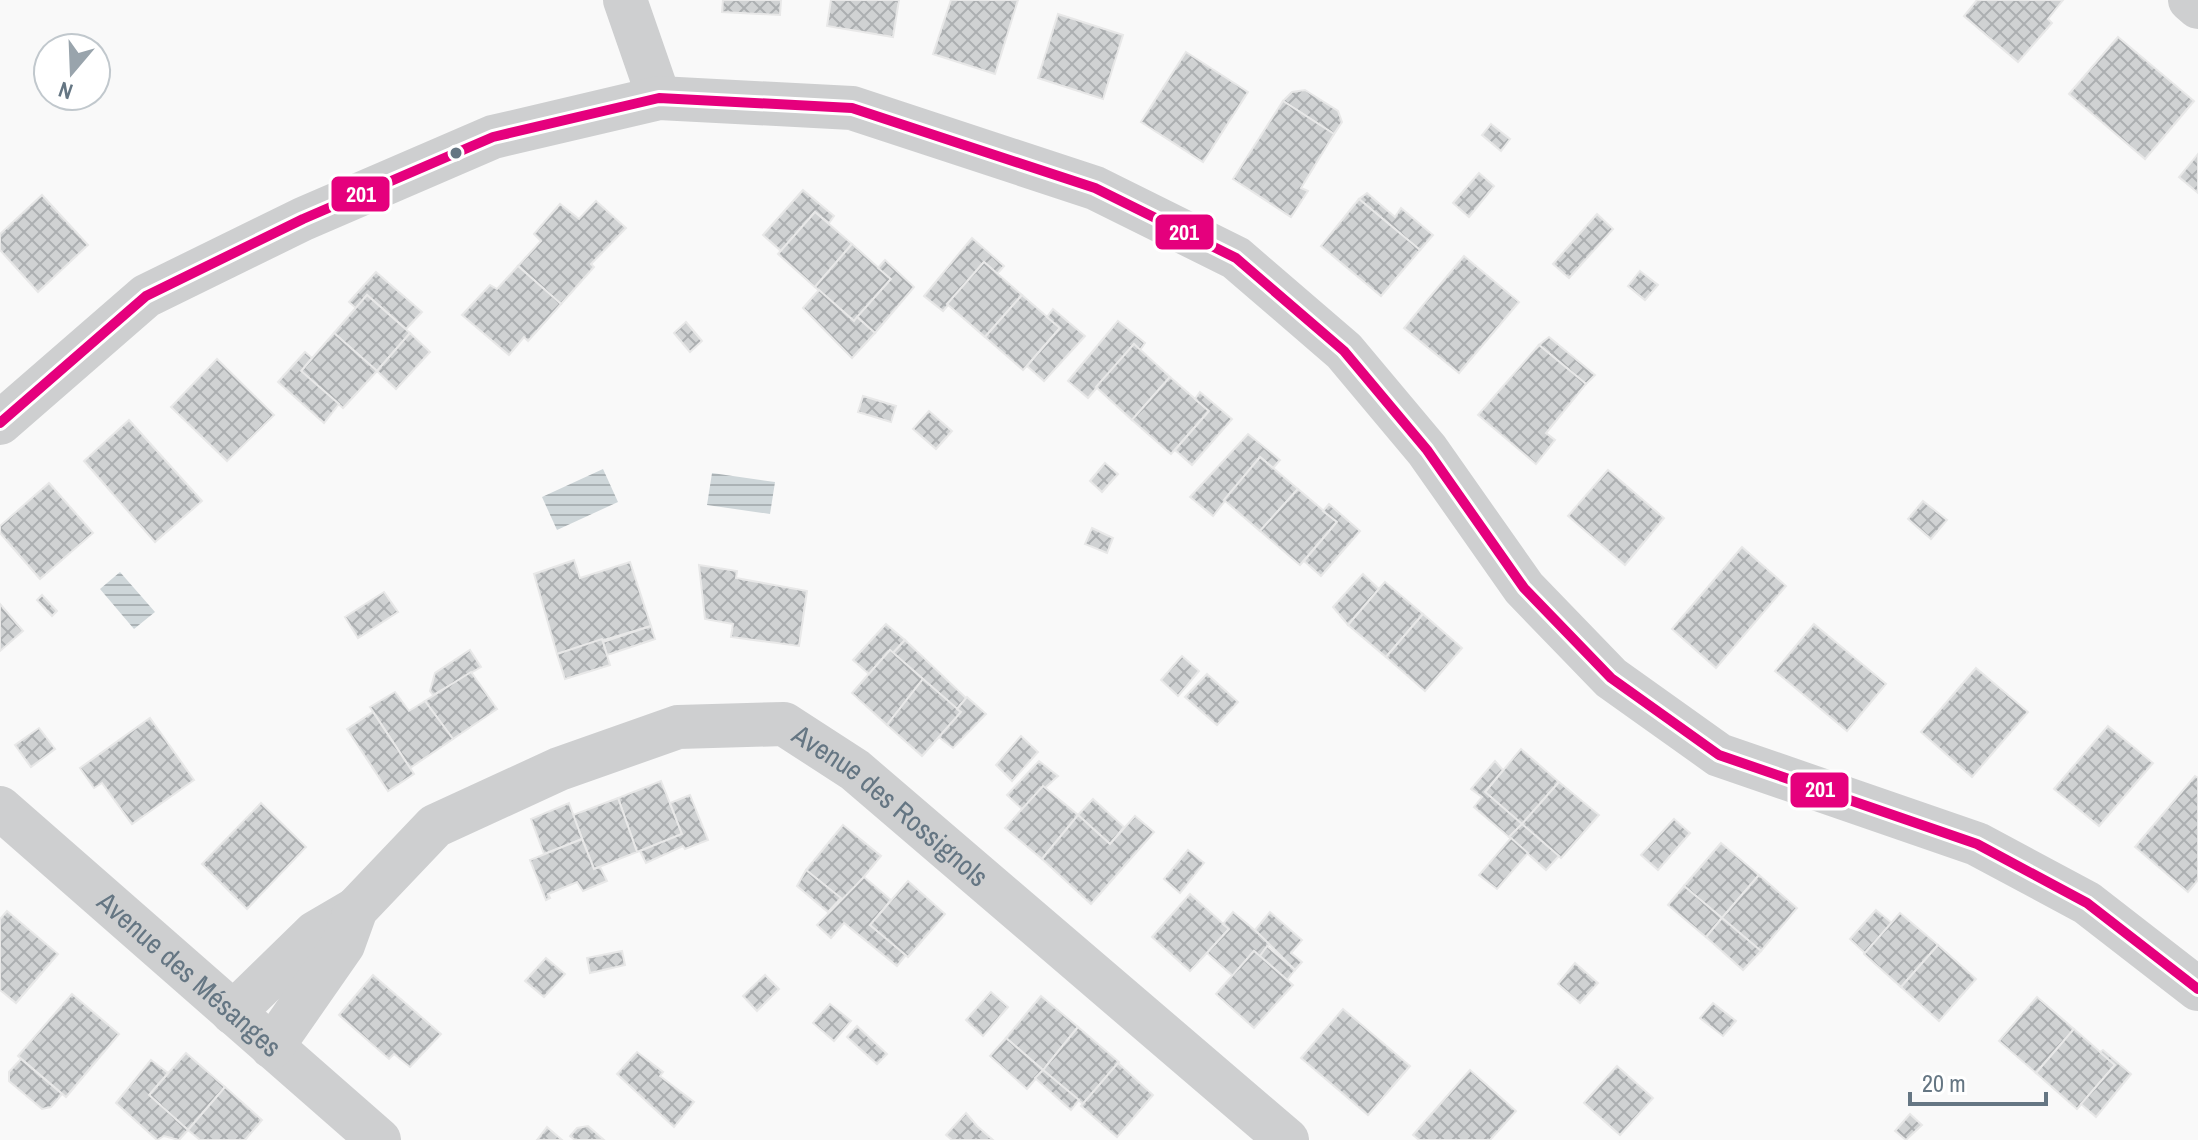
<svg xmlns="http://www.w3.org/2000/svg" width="2198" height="1140" font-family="'Archivo Narrow',sans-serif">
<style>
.water{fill:url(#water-rules)}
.building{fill:url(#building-cross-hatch);stroke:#e8e8e8;stroke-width:2}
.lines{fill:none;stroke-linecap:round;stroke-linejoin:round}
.minor{stroke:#cecfd0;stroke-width:44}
.bus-1-casing{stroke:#fff;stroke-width:16}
.bus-1{stroke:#e5007d;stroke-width:10}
.bus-dot{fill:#657683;stroke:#fff;stroke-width:3}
.labels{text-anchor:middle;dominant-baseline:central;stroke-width:8;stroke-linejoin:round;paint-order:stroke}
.street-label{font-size:28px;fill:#657683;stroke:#fff}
.line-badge{stroke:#fff;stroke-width:3}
.badge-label{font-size:22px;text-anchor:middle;font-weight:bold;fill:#fff}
</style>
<defs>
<pattern id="water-rules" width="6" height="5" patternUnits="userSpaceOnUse" patternTransform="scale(2)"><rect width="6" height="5" fill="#ced6d9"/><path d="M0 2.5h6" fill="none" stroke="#abb2b5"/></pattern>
<pattern id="building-cross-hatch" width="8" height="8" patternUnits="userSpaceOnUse" patternTransform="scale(2)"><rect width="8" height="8" fill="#d0d2d3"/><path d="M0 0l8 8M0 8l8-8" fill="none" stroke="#acafb1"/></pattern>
</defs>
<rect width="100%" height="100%" fill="#f9f9f9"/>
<g class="water">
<polygon points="603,469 618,502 557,530 542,497"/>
<polygon points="712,473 775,482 770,514 707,505"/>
<polygon points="120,572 155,612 134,629 100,589"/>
</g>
<g class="building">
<polygon points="723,0 781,0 780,15 722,12"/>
<polygon points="831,0 899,0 893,37 827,26"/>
<polygon points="951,0 1018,0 995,74 933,54"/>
<polygon points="1977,0 2063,0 2048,19 2052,23 2018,62 1964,16"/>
<polygon points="1058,14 1123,35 1103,99 1038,78"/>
<polygon points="2118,37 2194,101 2145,159 2069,94"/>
<polygon points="1186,52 1248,92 1203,162 1141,122"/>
<polygon points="1305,90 1338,111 1342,122 1334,134 1283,101 1292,92"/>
<polygon points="1283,101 1334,134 1301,188 1308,191 1291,217 1233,179"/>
<polygon points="1491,124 1510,139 1501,151 1482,135"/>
<polygon points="2198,154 2198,193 2179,177"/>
<polygon points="1479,173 1494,186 1469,217 1453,203"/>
<polygon points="803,190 834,216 829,223 815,212 781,251 763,235"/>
<polygon points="1367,193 1395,217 1401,208 1433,235 1420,250 1359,199"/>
<polygon points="42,195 88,245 38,292 0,250 0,234"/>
<polygon points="1359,199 1420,250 1381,296 1321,246"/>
<polygon points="596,201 626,228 591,264 594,267 561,304 518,266 541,241 534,234 560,204 579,219"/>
<polygon points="815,212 852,244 815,287 778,254"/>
<polygon points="1597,214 1613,229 1569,278 1553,264"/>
<polygon points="972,238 1004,266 997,274 984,262 943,311 924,296"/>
<polygon points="852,244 891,279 854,321 815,287"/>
<polygon points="1464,256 1519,302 1459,373 1404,328"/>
<polygon points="885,260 914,287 875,333 857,317 891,279 878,268"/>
<polygon points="984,262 1022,295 985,337 947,304"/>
<polygon points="518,266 561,304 528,341 524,337 509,355 462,315 490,285 497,289"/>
<polygon points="1640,271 1658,285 1645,300 1628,286"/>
<polygon points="376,272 422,312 406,329 367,295 356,308 349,302"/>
<polygon points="819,290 854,321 857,317 875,333 852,358 803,308"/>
<polygon points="367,295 410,333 377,371 334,333"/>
<polygon points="1022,295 1060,328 1023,370 985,337"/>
<polygon points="1053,309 1085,336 1044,381 1027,366 1060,328 1047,317"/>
<polygon points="1118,321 1145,343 1140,350 1134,344 1088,398 1068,381"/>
<polygon points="686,322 702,341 690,352 674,333"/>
<polygon points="334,333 377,371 343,408 301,371"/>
<polygon points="410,333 430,352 396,389 377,371"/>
<polygon points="1549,337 1595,375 1586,384 1539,345"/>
<polygon points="1134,344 1170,377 1132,420 1096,387"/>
<polygon points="1539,345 1586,384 1546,433 1555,440 1536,464 1478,415"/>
<polygon points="305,352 312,358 301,371 339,404 324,423 278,382"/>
<polygon points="217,359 274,415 227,461 171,407"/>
<polygon points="1170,377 1209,411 1171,454 1132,420"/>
<polygon points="1200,392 1232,419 1192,465 1175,450 1209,411 1195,399"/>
<polygon points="863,396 896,406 891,422 858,412"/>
<polygon points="929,411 952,431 936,449 913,429"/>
<polygon points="129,420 202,501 155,542 84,461"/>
<polygon points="1248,434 1280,460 1273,468 1260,457 1213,516 1190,497"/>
<polygon points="1260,457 1298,489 1260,531 1224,500"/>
<polygon points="1105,463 1118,474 1102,492 1090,481"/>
<polygon points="1608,470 1664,518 1625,565 1568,516"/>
<polygon points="49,483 93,533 40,579 0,533 0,526"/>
<polygon points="1298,489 1337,522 1300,565 1260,531"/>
<polygon points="1923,501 1947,520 1931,539 1908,519"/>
<polygon points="1329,504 1360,531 1321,576 1304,561 1337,522 1323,511"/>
<polygon points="1092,528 1113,538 1107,553 1085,544"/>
<polygon points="1742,547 1786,586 1716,668 1672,629"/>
<polygon points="574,560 580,578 630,562 651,626 557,654 534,574"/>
<polygon points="699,565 737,571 736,578 807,591 799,646 731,637 733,624 705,619"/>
<polygon points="1363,574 1379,589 1348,625 1333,607"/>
<polygon points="1385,582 1423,614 1386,657 1348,625"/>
<polygon points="384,592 398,612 358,638 345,617"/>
<polygon points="42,595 57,611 52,616 37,600"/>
<polygon points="0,604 23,631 0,651"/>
<polygon points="1423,614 1462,648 1425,691 1386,657"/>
<polygon points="886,624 905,640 893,653 890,650 869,674 853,660"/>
<polygon points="1814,624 1886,684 1847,731 1775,671"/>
<polygon points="651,626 655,639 607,655 603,642"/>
<polygon points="602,639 610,665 565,679 557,654"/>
<polygon points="905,640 966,698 957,709 893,653"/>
<polygon points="470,650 481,667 433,695 430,691 435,673"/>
<polygon points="890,650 923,679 887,725 852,693"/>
<polygon points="1182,656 1199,671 1178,696 1161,680"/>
<polygon points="1976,668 2028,712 1972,777 1921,732"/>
<polygon points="471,672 497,709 453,739 425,701"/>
<polygon points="1207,674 1238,702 1217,725 1185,697"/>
<polygon points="923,679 961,712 922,756 887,725"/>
<polygon points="395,692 409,711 425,701 453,739 410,768 370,707"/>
<polygon points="967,697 986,714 953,748 939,737 961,712 957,709"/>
<polygon points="373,712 414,774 388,791 347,729"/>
<polygon points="150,718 194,780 132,824 102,783 94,788 80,768"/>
<polygon points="2108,726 2153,763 2099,826 2054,789"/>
<polygon points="39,728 55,749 31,767 15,745"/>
<polygon points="1021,736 1038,752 1012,781 996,765"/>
<polygon points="1521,749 1559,782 1522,824 1485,792"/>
<polygon points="1039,761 1058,776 1022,809 1007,795"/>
<polygon points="1495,761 1503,770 1485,792 1522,824 1509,837 1474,807 1482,797 1471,789"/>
<polygon points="2195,776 2198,778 2198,880 2188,892 2135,847"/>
<polygon points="661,781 682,834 637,852 618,798"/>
<polygon points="1559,782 1599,815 1561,858 1522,824"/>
<polygon points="1043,786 1078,815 1042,859 1005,828"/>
<polygon points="690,795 708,840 685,849 683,846 646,863 640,851 682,834 670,803"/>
<polygon points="618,798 637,852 594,869 573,815"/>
<polygon points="1093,799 1124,827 1110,844 1078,815"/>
<polygon points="261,803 306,847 247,909 202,864"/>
<polygon points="569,803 582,839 544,854 531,819"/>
<polygon points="1078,815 1110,844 1135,816 1154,832 1091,904 1042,859"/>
<polygon points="1674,819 1690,833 1658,870 1641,855"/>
<polygon points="1522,824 1559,856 1546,870 1509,837"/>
<polygon points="843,825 881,856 844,901 806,870"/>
<polygon points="1511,838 1528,853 1497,889 1479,875"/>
<polygon points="582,839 594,869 600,867 607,881 583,891 577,882 548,894 550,898 546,900 530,860"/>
<polygon points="1721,843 1759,875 1722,918 1684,886"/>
<polygon points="1188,850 1204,863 1180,893 1164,879"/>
<polygon points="806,870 841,898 828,912 797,886"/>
<polygon points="1759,875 1797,908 1761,951 1722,918"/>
<polygon points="864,877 891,900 870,925 906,955 897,966 844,923 831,938 817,925"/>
<polygon points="908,881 945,914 908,957 870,925"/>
<polygon points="1684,886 1722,918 1706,937 1668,905"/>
<polygon points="1190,894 1229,929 1190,971 1152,937"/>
<polygon points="1876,910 1892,923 1865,953 1850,939"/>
<polygon points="7,911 58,954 16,1003 0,990 0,919"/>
<polygon points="1233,912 1270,943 1260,956 1254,951 1233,976 1207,953 1229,929 1223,924"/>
<polygon points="1270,912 1302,940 1291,953 1302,962 1295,970 1255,930"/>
<polygon points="1900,913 1938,945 1901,987 1864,954"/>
<polygon points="1722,918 1761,951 1743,970 1706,937"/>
<polygon points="1938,945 1976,979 1939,1021 1901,987"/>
<polygon points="1267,946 1295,970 1287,980 1260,956"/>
<polygon points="622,951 625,965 590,973 587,958"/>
<polygon points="1254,951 1293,985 1254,1028 1216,994"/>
<polygon points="546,958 565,974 544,997 525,981"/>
<polygon points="1575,963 1598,983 1580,1003 1558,984"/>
<polygon points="373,975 441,1034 410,1067 394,1054 389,1059 339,1015"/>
<polygon points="765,975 779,989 757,1011 743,996"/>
<polygon points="991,992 1008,1007 983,1036 966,1020"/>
<polygon points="72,994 119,1034 66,1097 18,1056"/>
<polygon points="1041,996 1078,1027 1043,1070 1006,1038"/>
<polygon points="2037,997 2074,1029 2036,1073 1999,1041"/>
<polygon points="1713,1003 1736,1021 1723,1036 1700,1018"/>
<polygon points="830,1004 851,1021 834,1041 813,1023"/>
<polygon points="1343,1009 1410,1066 1368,1115 1301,1058"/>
<polygon points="857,1026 887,1054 877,1064 847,1037"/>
<polygon points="1078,1027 1119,1062 1083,1104 1043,1070"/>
<polygon points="2074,1029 2115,1065 2077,1109 2036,1073"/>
<polygon points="1006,1038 1043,1070 1027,1089 990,1056"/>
<polygon points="2103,1050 2131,1074 2096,1117 2081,1104 2115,1065 2100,1052"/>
<polygon points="637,1052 663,1072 660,1076 694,1102 674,1127 617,1074"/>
<polygon points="186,1053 225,1087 188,1130 149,1095"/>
<polygon points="21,1059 62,1094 51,1107 42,1109 9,1081 9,1072"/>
<polygon points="151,1060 168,1073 149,1095 188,1130 179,1140 164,1136 157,1140 116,1103"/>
<polygon points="1118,1063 1153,1095 1117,1137 1081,1106"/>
<polygon points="1617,1066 1653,1098 1620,1135 1584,1103"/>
<polygon points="1043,1070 1079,1100 1071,1110 1035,1078"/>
<polygon points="1470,1070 1516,1111 1490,1140 1419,1140 1413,1135"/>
<polygon points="225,1087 262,1120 245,1140 200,1140 188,1130"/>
<polygon points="966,1113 977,1126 993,1140 952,1140 946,1135"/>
<polygon points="1910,1114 1922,1125 1906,1140 1895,1131"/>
<polygon points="588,1126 604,1140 575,1140 570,1136 577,1128"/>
<polygon points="547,1127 562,1140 537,1140"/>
</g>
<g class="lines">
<g class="minor">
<polyline points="625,0 659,98"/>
<polyline points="2190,0 2198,7"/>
<polyline points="0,423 146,296 303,219 493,137 659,98 852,108 1095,188 1236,258 1344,351 1427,450 1524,588 1611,678 1719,755 1977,844 2087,903 2198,989"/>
<path id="s1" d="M0,808L379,1140"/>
<polyline points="233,1013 315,933 356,909"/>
<path id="s2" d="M272,1047L343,945L356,909L435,826L559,769L678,727L784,724L855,770L1287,1140"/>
</g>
<defs>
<polyline id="bus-1" points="0,423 146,296 303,219 493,137 659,98 852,108 1095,188 1236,258 1344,351 1427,450 1524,588 1611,678 1719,755 1977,844 2087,903 2198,989"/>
</defs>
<use href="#bus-1" class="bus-1-casing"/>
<use href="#bus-1" class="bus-1"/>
</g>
<circle class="bus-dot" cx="456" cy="153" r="7"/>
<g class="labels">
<g class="street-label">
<text stroke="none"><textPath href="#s2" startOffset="780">Avenue des Rossignols</textPath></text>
<text stroke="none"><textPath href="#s1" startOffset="252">Avenue des Mésanges</textPath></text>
</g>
</g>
<g class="line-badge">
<rect x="330" y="175" width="61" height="38" rx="8" fill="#e5007d"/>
<rect x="1154" y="213" width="61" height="38" rx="8" fill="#e5007d"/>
<rect x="1789" y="771" width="61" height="38" rx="8" fill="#e5007d"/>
</g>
<g class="badge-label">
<text x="361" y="202">201</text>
<text x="1184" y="240">201</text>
<text x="1820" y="797">201</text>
</g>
<g transform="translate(72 72) rotate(199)"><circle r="38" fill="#ffffff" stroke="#c1c8cd" stroke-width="2"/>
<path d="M0-6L14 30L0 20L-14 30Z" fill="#99a4ac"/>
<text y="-12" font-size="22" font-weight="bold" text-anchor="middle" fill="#657683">N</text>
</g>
<path d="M1910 1092v12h136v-12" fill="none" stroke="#657683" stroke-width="4"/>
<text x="1922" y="1092" font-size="24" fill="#657683" stroke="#ffffff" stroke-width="6" paint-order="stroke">20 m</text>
</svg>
